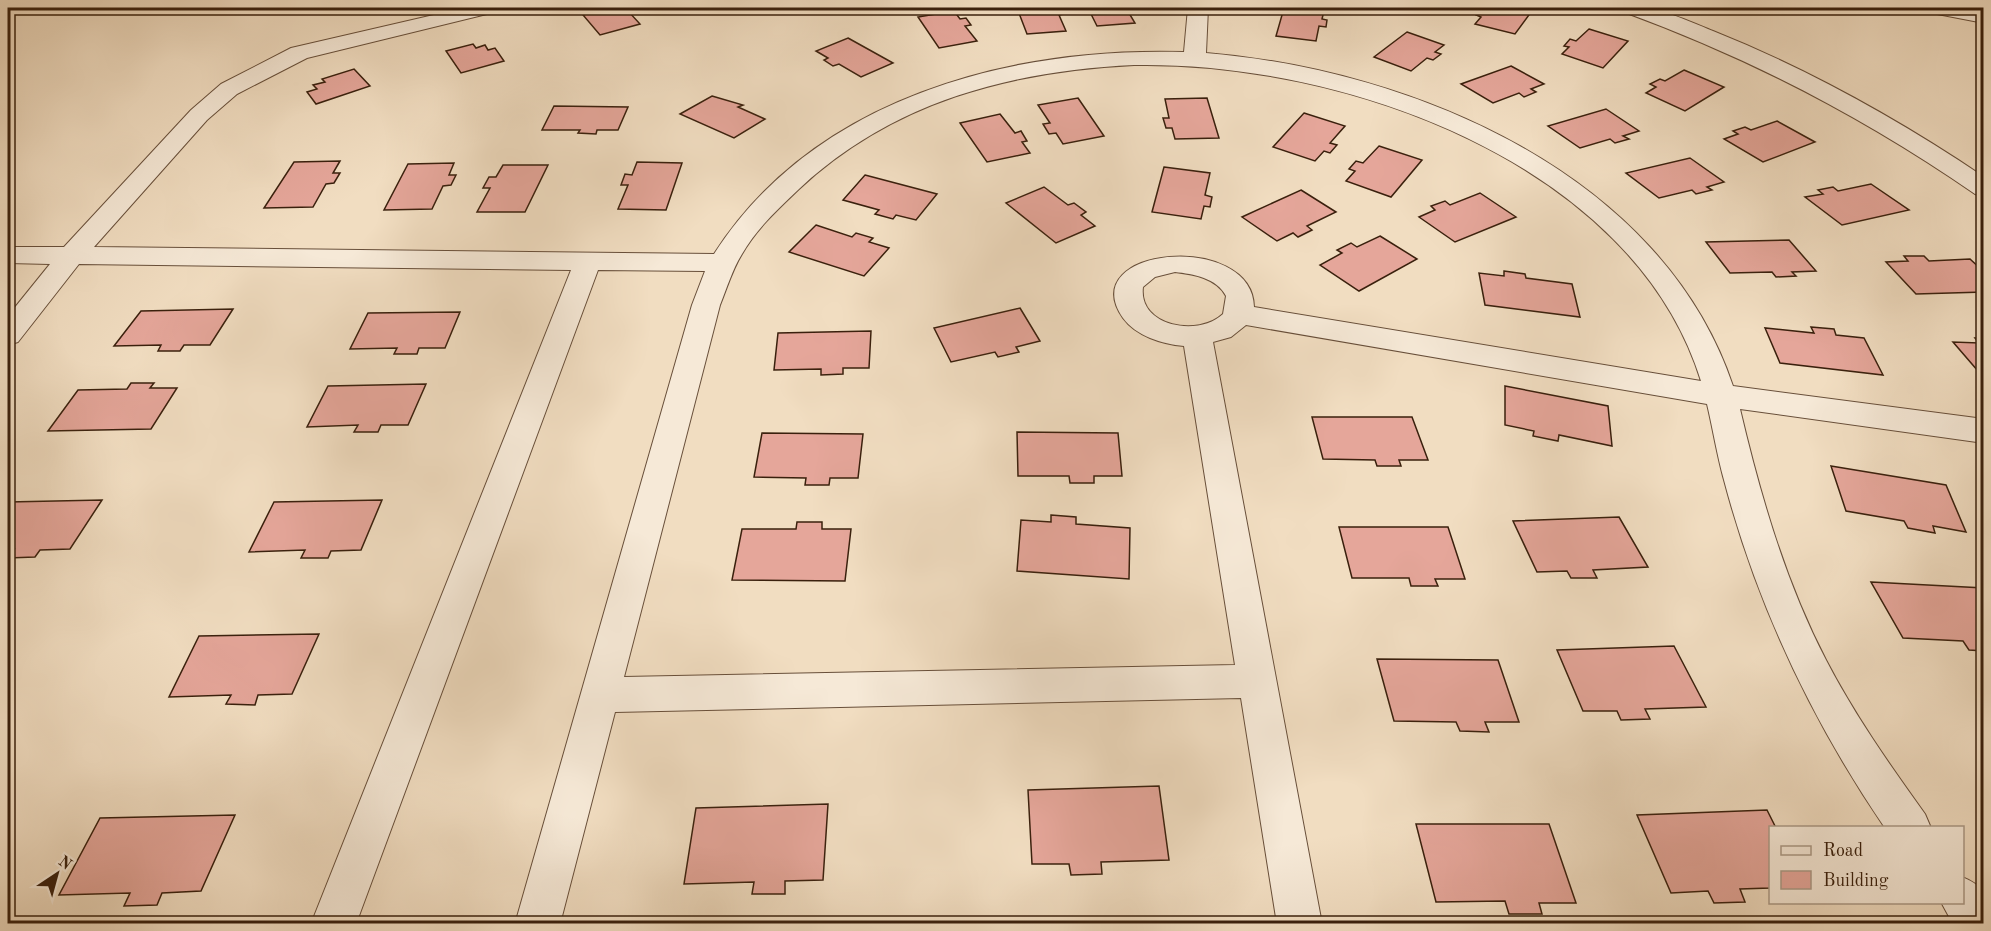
<svg xmlns="http://www.w3.org/2000/svg" width="1991" height="931" font-family="'Old Standard TT',serif">
<style>
.building{fill:#e5a69a;stroke:#3a200d;stroke-width:1.5}
.lines{fill:none;stroke-linecap:round;stroke-linejoin:round}
.street-casing{stroke:#684f3a;stroke-width:2}
.street{fill:#f6e9d7;fill-rule:evenodd}
</style>
<rect width="100%" height="100%" fill="#f1ddc1"/>
<filter id="stains"><feTurbulence type="fractalNoise" baseFrequency=".00333" numOctaves="4"/><feColorMatrix values="0 0 0 0 .2 0 0 0 0 .09 0 0 0 0 .02 0 0 0 .5 -.17"/></filter>
<radialGradient id="worn" r=".72"><stop offset=".6" stop-color="#630" stop-opacity="0"/><stop offset="1" stop-color="#630" stop-opacity=".3"/></radialGradient>
<g class="building">
<polygon points="608,8 611,12 619,10 623,14 629,12 640,24 600,35 583,15"/>
<polygon points="1017,8 1061,8 1064,14 1059,15 1066,31 1027,34"/>
<polygon points="1088,8 1126,8 1135,23 1097,26"/>
<polygon points="1284,8 1324,11 1322,19 1327,20 1326,27 1319,26 1316,41 1276,36"/>
<polygon points="1488,8 1534,8 1515,34 1475,24 1481,17 1476,15 1480,9 1486,11"/>
<polygon points="954,11 960,19 966,18 971,25 965,26 977,41 939,48 918,17"/>
<polygon points="1589,29 1628,41 1603,68 1562,54 1569,47 1564,46 1570,39 1576,41"/>
<polygon points="1407,32 1444,45 1435,52 1441,54 1433,60 1427,58 1411,71 1374,57"/>
<polygon points="848,38 893,63 861,77 839,64 833,66 824,60 828,58 816,51"/>
<polygon points="473,44 476,48 485,45 488,50 495,48 504,61 461,73 446,51"/>
<polygon points="1511,66 1544,84 1531,89 1536,92 1524,97 1519,93 1493,103 1461,84"/>
<polygon points="354,69 370,86 316,104 307,92 317,89 313,85 325,82 322,79"/>
<polygon points="1684,70 1724,87 1685,111 1646,93 1656,87 1650,84 1660,79 1665,81"/>
<polygon points="712,96 743,105 738,107 765,119 734,138 680,114"/>
<polygon points="1078,98 1104,136 1063,144 1056,133 1049,134 1043,124 1050,123 1038,105"/>
<polygon points="1207,98 1219,138 1175,139 1172,128 1166,128 1163,118 1169,118 1165,99"/>
<polygon points="554,106 628,107 618,130 597,130 596,134 578,133 580,130 542,130"/>
<polygon points="1606,109 1639,131 1623,136 1629,139 1615,143 1610,139 1580,148 1548,126"/>
<polygon points="1304,113 1345,126 1330,143 1337,145 1330,153 1324,151 1315,161 1273,147"/>
<polygon points="1000,114 1015,133 1021,131 1027,141 1022,142 1030,153 987,162 960,123"/>
<polygon points="1777,121 1815,142 1763,162 1724,139 1738,134 1733,131 1745,127 1751,130"/>
<polygon points="1379,146 1422,160 1391,197 1346,181 1355,171 1349,169 1356,161 1363,163"/>
<polygon points="1690,158 1724,182 1707,187 1712,190 1696,194 1692,190 1659,198 1626,173"/>
<polygon points="340,161 333,173 340,173 334,183 326,184 313,207 264,208 294,162"/>
<polygon points="637,162 682,163 666,210 618,209 628,185 621,185 625,174 632,175"/>
<polygon points="454,163 449,175 456,175 451,185 443,186 432,209 384,210 408,164"/>
<polygon points="503,165 548,165 525,212 477,212 490,188 483,188 489,177 496,177"/>
<polygon points="1164,167 1210,173 1205,195 1212,197 1210,207 1204,206 1201,219 1152,212"/>
<polygon points="865,175 937,194 916,220 896,215 893,219 875,214 879,210 843,200"/>
<polygon points="1871,184 1909,210 1842,225 1805,197 1823,194 1818,190 1833,187 1838,191"/>
<polygon points="1044,187 1068,205 1074,203 1086,212 1081,215 1095,226 1056,243 1006,203"/>
<polygon points="1301,190 1336,212 1307,226 1312,230 1298,237 1293,233 1277,241 1242,217"/>
<polygon points="1480,193 1516,217 1455,242 1419,217 1435,210 1431,206 1445,201 1450,205"/>
<polygon points="816,225 852,237 856,233 873,238 869,242 889,248 864,276 789,252"/>
<polygon points="1380,236 1417,259 1359,291 1320,265 1342,253 1337,250 1351,243 1357,247"/>
<polygon points="1789,240 1816,271 1792,272 1796,276 1776,277 1772,272 1730,273 1706,242"/>
<polygon points="1904,256 1924,256 1929,261 1970,259 1984,272 1984,292 1916,294 1886,262 1908,261"/>
<polygon points="1504,271 1525,274 1526,278 1572,284 1580,317 1485,305 1479,273 1504,276"/>
<polygon points="1020,308 1040,341 1016,347 1019,352 998,357 995,352 951,362 934,328"/>
<polygon points="233,309 210,345 184,345 180,351 158,351 161,345 114,346 141,311"/>
<polygon points="460,312 445,348 419,348 417,354 394,354 397,348 350,349 368,313"/>
<polygon points="1811,327 1834,329 1836,335 1864,338 1883,375 1780,363 1765,328 1814,333"/>
<polygon points="871,331 869,368 843,368 843,374 821,375 821,369 774,370 778,333"/>
<polygon points="1975,338 1984,338 1984,378 1953,342 1979,343"/>
<polygon points="131,383 154,383 150,388 177,388 151,429 48,431 78,390 127,389"/>
<polygon points="426,384 408,425 381,425 378,432 354,432 358,425 307,427 328,386"/>
<polygon points="1505,386 1608,406 1612,446 1559,435 1558,441 1533,436 1534,431 1505,425"/>
<polygon points="1312,417 1412,417 1428,460 1399,460 1401,466 1377,466 1375,460 1323,459"/>
<polygon points="1017,432 1118,433 1122,476 1094,476 1094,483 1070,483 1069,476 1018,476"/>
<polygon points="762,433 863,434 858,478 830,478 829,485 805,485 806,478 754,477"/>
<polygon points="1831,466 1946,485 1966,532 1933,526 1935,533 1908,528 1904,521 1846,511"/>
<polygon points="102,500 70,549 40,550 35,557 8,558 14,549 8,550 8,502"/>
<polygon points="382,500 361,550 331,551 328,558 301,558 305,550 249,552 274,502"/>
<polygon points="1051,515 1076,517 1076,524 1130,528 1129,579 1017,571 1021,520 1051,522"/>
<polygon points="1619,517 1648,567 1593,570 1597,578 1571,578 1567,571 1537,572 1513,521"/>
<polygon points="797,522 822,522 822,529 851,529 845,581 732,580 742,529 796,529"/>
<polygon points="1339,527 1448,527 1465,579 1435,579 1438,586 1411,586 1409,578 1352,578"/>
<polygon points="1871,582 1984,588 1984,651 1969,650 1963,641 1903,638"/>
<polygon points="319,634 292,694 258,695 255,705 226,704 231,695 169,697 199,636"/>
<polygon points="1674,646 1706,707 1645,709 1650,719 1621,720 1617,711 1583,711 1557,650"/>
<polygon points="1377,659 1498,660 1519,722 1485,722 1489,732 1460,731 1456,722 1394,721"/>
<polygon points="1159,786 1169,860 1101,862 1102,874 1071,875 1069,864 1032,864 1028,790"/>
<polygon points="828,804 823,880 785,881 785,894 752,894 754,882 684,884 696,808"/>
<polygon points="1767,810 1776,828 1770,828 1770,888 1740,889 1745,902 1714,903 1708,891 1671,893 1637,815"/>
<polygon points="235,815 201,891 162,893 157,905 124,906 130,893 59,895 100,818"/>
<polygon points="1416,824 1549,824 1576,903 1539,903 1542,914 1509,914 1505,901 1436,902"/>
</g>
<g class="lines">
<defs>
<g id="street">
<path d="M464,8H498L495,12L307,58L237,94L207,120L94,247L714,254C814,98 1009,47 1184,52L1188,8H1208L1206,53C1413,70 1662,174 1733,386L1984,419V443L1740,409C1760,494 1785,581 1826,660C1854,714 1889,764 1925,814L1931,828H1885C1812,721 1757,605 1724,480C1717,455 1713,429 1707,404L1246,325L1231,337L1213,342L1322,924H1277L1241,698L615,712L560,924H515L692,305L705,271L598,270L356,924H311L571,270L79,264L18,342L8,345V316L50,264L8,263V247H64L191,110L221,84L291,48ZM1134,65C1342,61 1633,162 1701,381L1254,307C1253,231 1073,246 1123,318C1136,336 1162,344 1184,346L1235,665L624,677L720,305C727,288 732,270 742,254C756,229 778,209 799,189C892,102 1010,71 1134,65ZM1175,272C1193,274 1217,278 1226,296L1223,314C1199,337 1138,327 1143,287L1155,277Z"/>
<path d="M1621,8C1653,4 1683,19 1713,31C1808,69 1898,119 1984,177V197L1975,194C1865,118 1750,58 1624,12Z"/>
<polygon points="1924,8 1966,8 1984,11 1984,23 1927,12"/>
<path d="M1962,877C1989,888 1984,897 1984,924H1953L1941,902H1962Z"/>
</g>
</defs>
<use href="#street" class="street-casing"/>
<use href="#street" class="street"/>
</g>
<rect width="1991" height="931" fill="none" stroke="#f1ddc1" stroke-width="30"/>
<rect x="9" y="9" width="1973" height="913" fill="none" stroke="#3a200d" stroke-width="3"/>
<rect x="15" y="15" width="1961" height="901" fill="none" stroke="#3a200d" stroke-width="1.5"/>
<rect x="1769" y="826" width="195" height="78" fill="#f6e9d7" stroke="#ab9986" stroke-width="1.5"/>
<rect x="1781" y="846" width="30" height="9" fill="#f6e9d7" stroke="#ab9986" stroke-width="1.5"/>
<text x="1823" y="856" font-size="18" fill="#3a200d">Road</text>
<rect x="1781" y="871" width="30" height="18" fill="#e5a69a" stroke="#ab9986" stroke-width="1.5"/>
<text x="1823" y="886" font-size="18" fill="#3a200d">Building</text>
<g transform="translate(57 874) rotate(36)" stroke="#f6e9d7" stroke-width="4.5" paint-order="stroke">
<path d="M0-4.5L10 22L0 15L-10 22Z" fill="#3a200d"/>
<text y="-9" font-size="16" font-weight="bold" text-anchor="middle" fill="#3a200d">N</text>
</g>
<rect width="100%" height="100%" filter="url(#stains)"/>
<rect width="100%" height="100%" fill="url(#worn)"/>
</svg>
